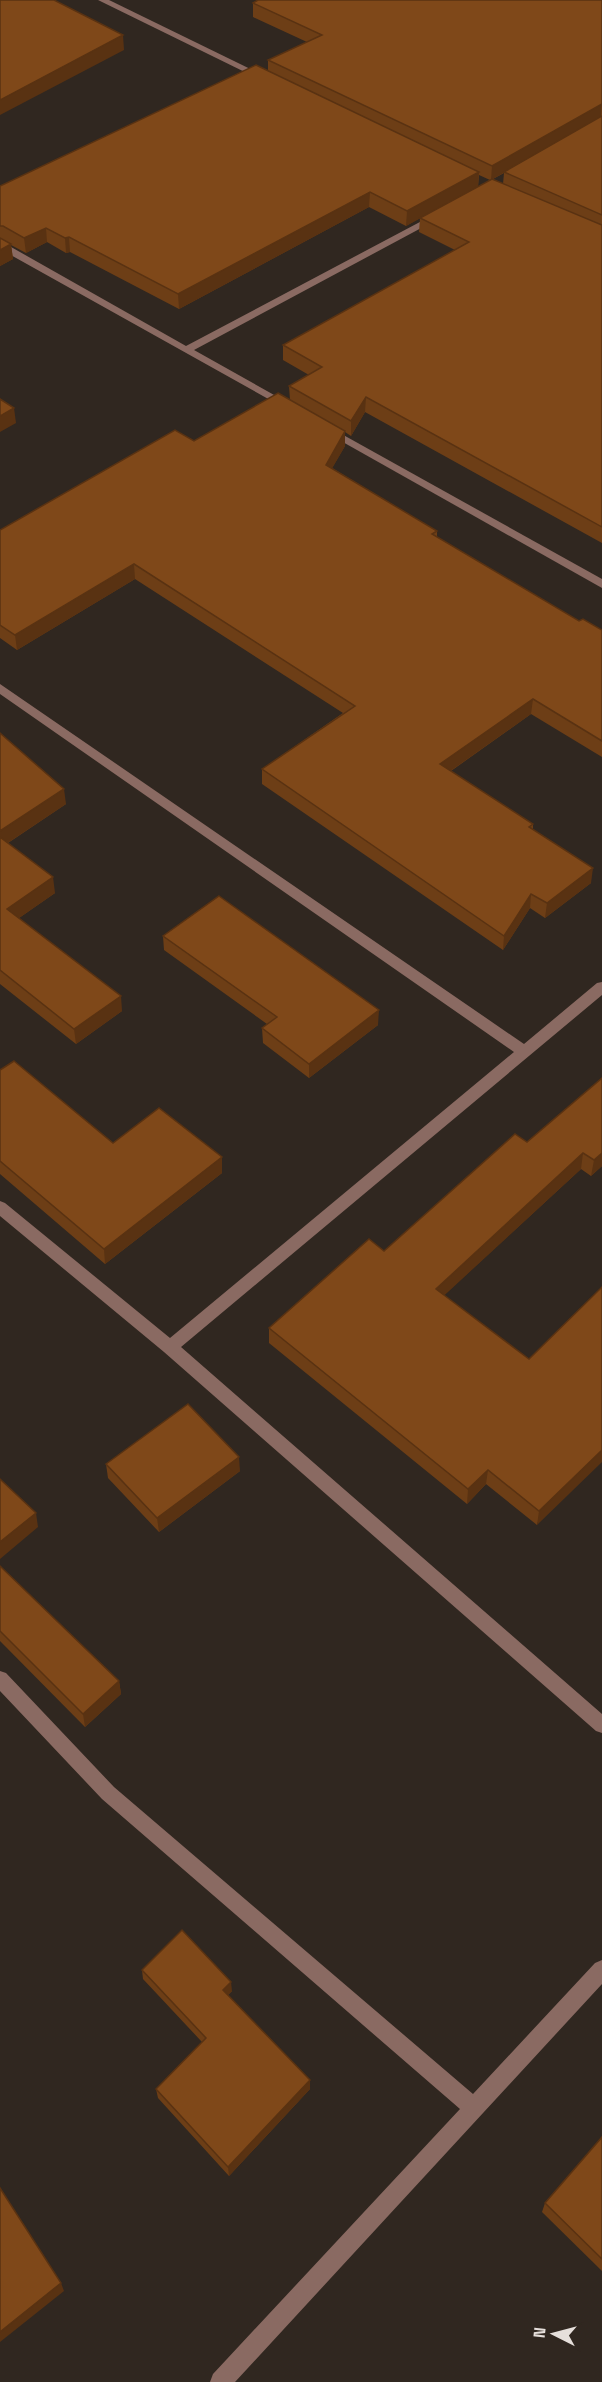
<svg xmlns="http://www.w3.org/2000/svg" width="602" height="2382" font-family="'Space Grotesk',sans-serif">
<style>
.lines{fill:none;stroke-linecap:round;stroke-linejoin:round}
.minor{fill:#8a6a62;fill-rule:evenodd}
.wall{fill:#6d3e16;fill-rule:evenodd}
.shaded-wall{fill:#593212}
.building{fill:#7f4819;stroke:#593212;stroke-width:1.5}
</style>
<rect width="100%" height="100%" fill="#302720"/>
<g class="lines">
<g class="minor">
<polygon points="98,0 109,0 269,78 261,80"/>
<polygon points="435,214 438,215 438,219 194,350 292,405 293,407 288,410 0,249 0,242 4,243 186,346"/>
<polygon points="329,427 602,579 602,588 325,432 323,430"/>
<polygon points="0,684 524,1044 597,983 602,982 602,995 181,1347 602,1714 602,1733 596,1731 164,1352 0,1216 0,1201 5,1203 170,1338 514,1052 0,694"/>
<polygon points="0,1671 6,1673 114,1787 473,2094 595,1963 602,1960 602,1984 235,2382 210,2382 213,2374 460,2109 102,1799 0,1691"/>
</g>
</g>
<g class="wall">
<path d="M602,0V543L365,412L351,436L345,432V446L332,468L437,531V537L579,621L602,630V757L531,714L451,771L533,824V829L591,883L545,918L530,908L503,950L262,784V769L343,713L135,579L17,650L0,638V530L194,441L290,400L289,386L309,375L283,360V345L455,250L419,232L420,218L406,226L369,207L179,309L70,252L66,253L47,242L26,253L11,245L13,259L0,266V186L268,71V60L307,42L253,17V3ZM504,173L503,184L493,179ZM479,175L490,180L478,187Z"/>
<polygon points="0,733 66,804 8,843 55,893 19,918 122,1011 76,1044 0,984"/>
<polygon points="163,936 378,1025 309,1078 263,1043 262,1028 267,1024 164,950"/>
<polygon points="0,1070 113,1143 222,1173 105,1264 0,1174"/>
<polygon points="602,1078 602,1166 591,1176 581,1169 444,1295 529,1359 602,1287 537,1525 486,1484 467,1504 269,1343 269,1328 384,1251 527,1142"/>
<polygon points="106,1464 240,1471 159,1532 108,1478"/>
<polygon points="0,1566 119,1681 121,1694 85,1727 0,1641"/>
<polygon points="142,1970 232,1991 228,1995 310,2080 310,2089 229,2176 158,2098 156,2089 202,2042 143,1979"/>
<polygon points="602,2137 602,2271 542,2212 545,2203"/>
</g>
<g class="shaded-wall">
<polygon points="123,35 124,50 0,115 0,100"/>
<polygon points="602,104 601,118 491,180 492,166"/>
<polygon points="479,172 478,187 406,226 407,211"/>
<polygon points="370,192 369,207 179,309 178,294"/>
<polygon points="46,228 47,242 26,253 24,238"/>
<polygon points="69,237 70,252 66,253 65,238"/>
<polygon points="11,244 13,259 0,266 0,250"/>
<polygon points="366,397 365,412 351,436 351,421"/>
<polygon points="14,408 16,423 0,432 0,416"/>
<polygon points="345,431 345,446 326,479 326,465"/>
<polygon points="134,564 135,579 17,650 15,635"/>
<polygon points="533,699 531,714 439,779 440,764"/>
<polygon points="64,789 66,804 0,848 0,831"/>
<polygon points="593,868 591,883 545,918 547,903"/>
<polygon points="53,877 55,893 9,925 7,909"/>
<polygon points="531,894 530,908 503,950 504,936"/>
<polygon points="121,996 122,1011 76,1044 74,1029"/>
<polygon points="379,1010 378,1025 309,1078 309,1064"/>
<polygon points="583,1153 581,1169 435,1304 436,1289"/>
<polygon points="602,1153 602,1166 591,1176 594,1160"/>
<polygon points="222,1157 222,1173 105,1264 104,1249"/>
<polygon points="602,1450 602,1462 537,1525 539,1511"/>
<polygon points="239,1457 240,1471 159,1532 157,1518"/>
<polygon points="488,1470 486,1484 467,1504 468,1489"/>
<polygon points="36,1513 38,1527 0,1559 0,1542"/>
<polygon points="119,1681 121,1694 85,1727 83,1714"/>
<polygon points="231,1982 232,1991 223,2000 223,1990"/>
<polygon points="310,2080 310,2089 229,2176 228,2167"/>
<polygon points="61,2283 64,2291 0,2342 0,2332"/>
</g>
<g class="building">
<polygon points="0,0 54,0 123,35 0,100"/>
<polygon points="258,0 602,0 602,104 492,166 268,60 322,35 253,3"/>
<polygon points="256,65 479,172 407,211 370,192 178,294 69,237 65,238 46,228 24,238 3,226 0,226 0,186"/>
<polygon points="602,116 602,215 504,172"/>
<polygon points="492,179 602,225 602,527 366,397 351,421 289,386 322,367 283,345 469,242 420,218"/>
<polygon points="0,238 11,244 0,250"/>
<polygon points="278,393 345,431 326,465 437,531 432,534 579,621 583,619 602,630 602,741 533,699 440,764 533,824 529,827 593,868 547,903 531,894 504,936 262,769 355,706 134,564 15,635 0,625 0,530 175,430 194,441"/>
<polygon points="0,399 14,408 0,416"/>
<polygon points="0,733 64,789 0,831"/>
<polygon points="0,837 53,877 7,909 121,996 74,1029 0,970"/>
<polygon points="219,896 379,1010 309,1064 262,1028 277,1017 163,936"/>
<polygon points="14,1061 113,1143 159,1108 222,1157 104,1249 0,1161 0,1070"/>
<polygon points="602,1078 602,1153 594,1160 583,1153 436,1289 529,1359 602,1287 602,1450 539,1511 488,1470 468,1489 269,1328 369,1239 384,1251 515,1134 527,1142"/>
<polygon points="188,1404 239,1457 157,1518 106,1464"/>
<polygon points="0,1479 36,1513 0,1542"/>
<polygon points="0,1566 119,1681 83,1714 0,1631"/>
<polygon points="182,1930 231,1982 223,1990 310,2080 228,2167 156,2089 206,2038 142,1970"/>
<polygon points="602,2137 602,2259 545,2203"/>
<polygon points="0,2188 61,2283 0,2332"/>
</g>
<g transform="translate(554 2334) rotate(276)" stroke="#302720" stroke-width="4.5" paint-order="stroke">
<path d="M0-4.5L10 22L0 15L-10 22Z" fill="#e6dfdb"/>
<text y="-9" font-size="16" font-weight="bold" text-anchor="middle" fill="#e6dfdb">N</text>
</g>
</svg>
